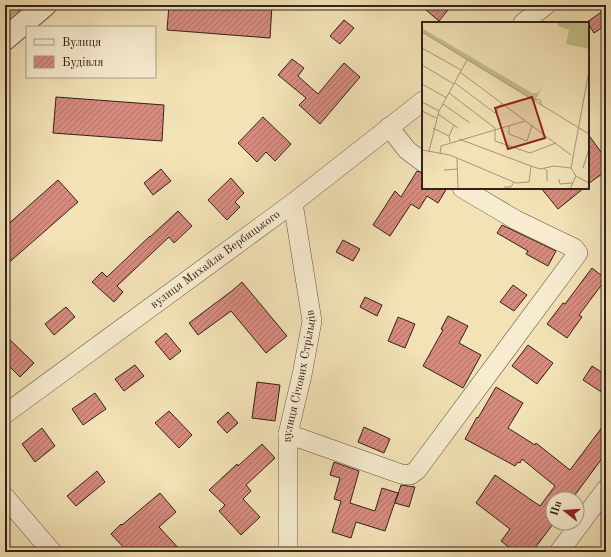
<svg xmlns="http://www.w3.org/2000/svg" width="611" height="557" font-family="'Old Standard TT',serif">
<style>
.forest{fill:url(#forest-crowns);stroke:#7a7152}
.building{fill:url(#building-hatch);stroke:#32221b}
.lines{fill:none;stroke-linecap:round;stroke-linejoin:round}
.minor-casing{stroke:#625242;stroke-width:20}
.tertiary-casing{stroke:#625242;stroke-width:24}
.minor{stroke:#f7ecd0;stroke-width:19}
.tertiary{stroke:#f7ecd0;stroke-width:22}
.labels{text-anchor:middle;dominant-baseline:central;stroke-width:4;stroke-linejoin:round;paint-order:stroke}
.street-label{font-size:12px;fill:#32221b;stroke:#f7ecd0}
.inset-road{fill:none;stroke:#a59578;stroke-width:1}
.view{fill:#8f2418;fill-opacity:0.15;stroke:#8f2418;stroke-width:2}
.inset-edge{fill:none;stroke:#32221b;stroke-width:2}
</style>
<defs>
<pattern id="forest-crowns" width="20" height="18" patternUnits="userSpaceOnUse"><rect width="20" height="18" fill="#c3c088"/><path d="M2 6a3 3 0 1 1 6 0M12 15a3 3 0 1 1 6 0" fill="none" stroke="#a8a575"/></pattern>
<pattern id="building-hatch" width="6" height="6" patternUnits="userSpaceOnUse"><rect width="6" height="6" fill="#d78b7e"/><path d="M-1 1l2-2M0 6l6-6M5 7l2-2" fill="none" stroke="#af7166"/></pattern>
</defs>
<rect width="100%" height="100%" fill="#f2e2b6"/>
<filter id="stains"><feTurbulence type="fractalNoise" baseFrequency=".005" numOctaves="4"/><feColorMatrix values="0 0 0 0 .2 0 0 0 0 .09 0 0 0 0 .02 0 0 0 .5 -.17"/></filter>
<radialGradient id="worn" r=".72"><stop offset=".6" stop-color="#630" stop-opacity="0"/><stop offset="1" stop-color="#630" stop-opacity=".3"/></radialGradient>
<polygon class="forest" points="5,5 20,5 15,30 5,39"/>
<g class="building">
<polygon points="169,5 272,5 270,38 167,30"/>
<polygon points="420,5 452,5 439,21"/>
<polygon points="606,9 606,25 594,33 587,22"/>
<polygon points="344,20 354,28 340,44 330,36"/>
<polygon points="292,59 304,68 298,76 318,94 344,63 360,77 320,124 299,105 306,98 278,75"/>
<polygon points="56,97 164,105 162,141 53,133"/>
<polygon points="263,117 291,144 275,161 266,152 257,162 238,143"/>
<polygon points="588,134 606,159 606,171 588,184"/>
<polygon points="161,169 171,181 153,195 144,183"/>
<polygon points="417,171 423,173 423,188 447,188 438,203 427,196 419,209 411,204 390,236 373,225 395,191 401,197"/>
<polygon points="231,178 244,193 235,202 240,207 227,220 208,200"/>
<polygon points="58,180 78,202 5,266 5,227"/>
<polygon points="541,188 584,188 558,209"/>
<polygon points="178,211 192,226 174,243 169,237 117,286 123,292 114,302 92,282 102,272 107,277 150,236 150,237"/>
<polygon points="502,225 556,251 548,266 526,254 528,251 497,233"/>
<polygon points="343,240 360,249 353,261 336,252"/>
<polygon points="592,268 606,279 579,315 582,317 567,338 547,324 563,303 565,304"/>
<polygon points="242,282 287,336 266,353 231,311 198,335 189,323 233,290"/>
<polygon points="513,285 527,295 514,311 500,302"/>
<polygon points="365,297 382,305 377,316 360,307"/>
<polygon points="66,307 75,317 54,335 45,324"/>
<polygon points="448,316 468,326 459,343 481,355 463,388 423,366 443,330 441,329"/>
<polygon points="398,317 415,324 405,348 388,341"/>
<polygon points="166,333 181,351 170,360 155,342"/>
<polygon points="5,335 34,363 20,377 5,362"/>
<polygon points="528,345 553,363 537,384 512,366"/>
<polygon points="135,365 144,376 124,391 115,379"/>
<polygon points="592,366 606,375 606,395 583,380"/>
<polygon points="257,382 280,385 275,421 252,418"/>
<polygon points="496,387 523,403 508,428 535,445 536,443 570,470 606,422 606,453 572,499 553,499 553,524 532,552 515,552 501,541 510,529 476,503 495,475 540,506 555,486 522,459 520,463 518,462 515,466 465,439 477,417 478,418"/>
<polygon points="95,393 106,409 83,425 72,409"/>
<polygon points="169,411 192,435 179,448 155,423"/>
<polygon points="228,412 238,423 227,433 217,422"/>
<polygon points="364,427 390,439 384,453 358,442"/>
<polygon points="42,428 55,446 35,462 22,444"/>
<polygon points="262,444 275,458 246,485 251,491 243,499 260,517 241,535 219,511 225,505 209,490 237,464 238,466"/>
<polygon points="334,462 359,471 350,503 375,511 382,488 398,493 385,531 356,522 351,538 332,532 341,501 334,499 340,478 330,475"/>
<polygon points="97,471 105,482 76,506 67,496"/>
<polygon points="401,485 415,487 409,507 395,503"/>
<polygon points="160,493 176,512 159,527 182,552 128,552 111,534 121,524 122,525"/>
</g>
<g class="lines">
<defs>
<g id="minor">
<polyline points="523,23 546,5"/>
<polyline points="389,127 407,150 423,162"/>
<path id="s1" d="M5,414L293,203L423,101"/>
<polyline points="288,434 401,474 410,475 417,470 578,253 574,248 516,220 462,188"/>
<polyline points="5,497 52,552"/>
<path id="s2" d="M288,552V434L302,375L312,321L293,203"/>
<polyline points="559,552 606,489"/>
</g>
<polyline id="tertiary" points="5,39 45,5"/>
</defs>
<use href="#minor" class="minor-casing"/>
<use href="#tertiary" class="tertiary-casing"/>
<use href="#minor" class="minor"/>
<use href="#tertiary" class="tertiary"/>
</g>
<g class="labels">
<g class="street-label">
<text stroke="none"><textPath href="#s1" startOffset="261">вулиця Михайла Вербицького</textPath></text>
<text stroke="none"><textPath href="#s2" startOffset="177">вулиця Січових Стрільців</textPath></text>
</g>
</g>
<g transform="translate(422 22)">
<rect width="167" height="167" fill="#f2e2b6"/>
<path d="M0,6L110,71H115L120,65L114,77H109L0,10Z" fill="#c3c088"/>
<path d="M136,0H167V27L144,22L147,8L136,4Z" fill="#c3c088"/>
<path class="inset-road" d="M0,10L167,112M0,26L39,48M0,43L32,62M38,50L149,133M33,61L73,91L80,81M0,62L25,76M27,71L73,106V119L108,131L134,121M109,77L118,78L120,84M0,80L17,89M21,82L48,101M0,89L14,96M16,92L36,106M87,103V112L105,119L110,103M11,106L27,114L28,120M27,114L32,103M37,117L109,144M0,128L28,133L94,161L107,160L109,144L118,147L132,144L149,146L154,154L167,161M7,129L17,89L45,38M18,132L19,124L103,99M35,136L36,167M122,146L125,149V159M149,146L167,49M161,146L167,127M22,148L36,147M137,157L138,162L150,161M82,165H89L92,160M148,167L154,154"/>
<path class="view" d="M110,75L123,116L86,127L73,86Z"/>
<rect width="167" height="167" class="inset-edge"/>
</g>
<rect width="611" height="557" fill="none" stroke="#f2e2b6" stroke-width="20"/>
<rect x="6" y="6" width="599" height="545" fill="none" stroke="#32221b" stroke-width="2"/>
<rect x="10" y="10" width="591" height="537" fill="none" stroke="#32221b"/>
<rect x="26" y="26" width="130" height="52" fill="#f7ecd0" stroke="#a89b88"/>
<rect x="34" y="39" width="20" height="6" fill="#f7ecd0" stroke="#a89b88"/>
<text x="62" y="46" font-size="12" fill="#32221b">Вулиця</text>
<rect x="34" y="56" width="20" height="12" fill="url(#building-hatch)" stroke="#a89b88"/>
<text x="62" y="66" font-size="12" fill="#32221b">Будівля</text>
<g transform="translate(565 511) rotate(287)"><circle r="19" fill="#f7ecd0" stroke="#a89b88"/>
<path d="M0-3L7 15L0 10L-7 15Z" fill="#8f2418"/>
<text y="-6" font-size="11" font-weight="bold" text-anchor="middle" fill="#32221b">Пн</text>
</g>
<rect width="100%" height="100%" filter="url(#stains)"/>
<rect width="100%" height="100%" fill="url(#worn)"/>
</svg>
